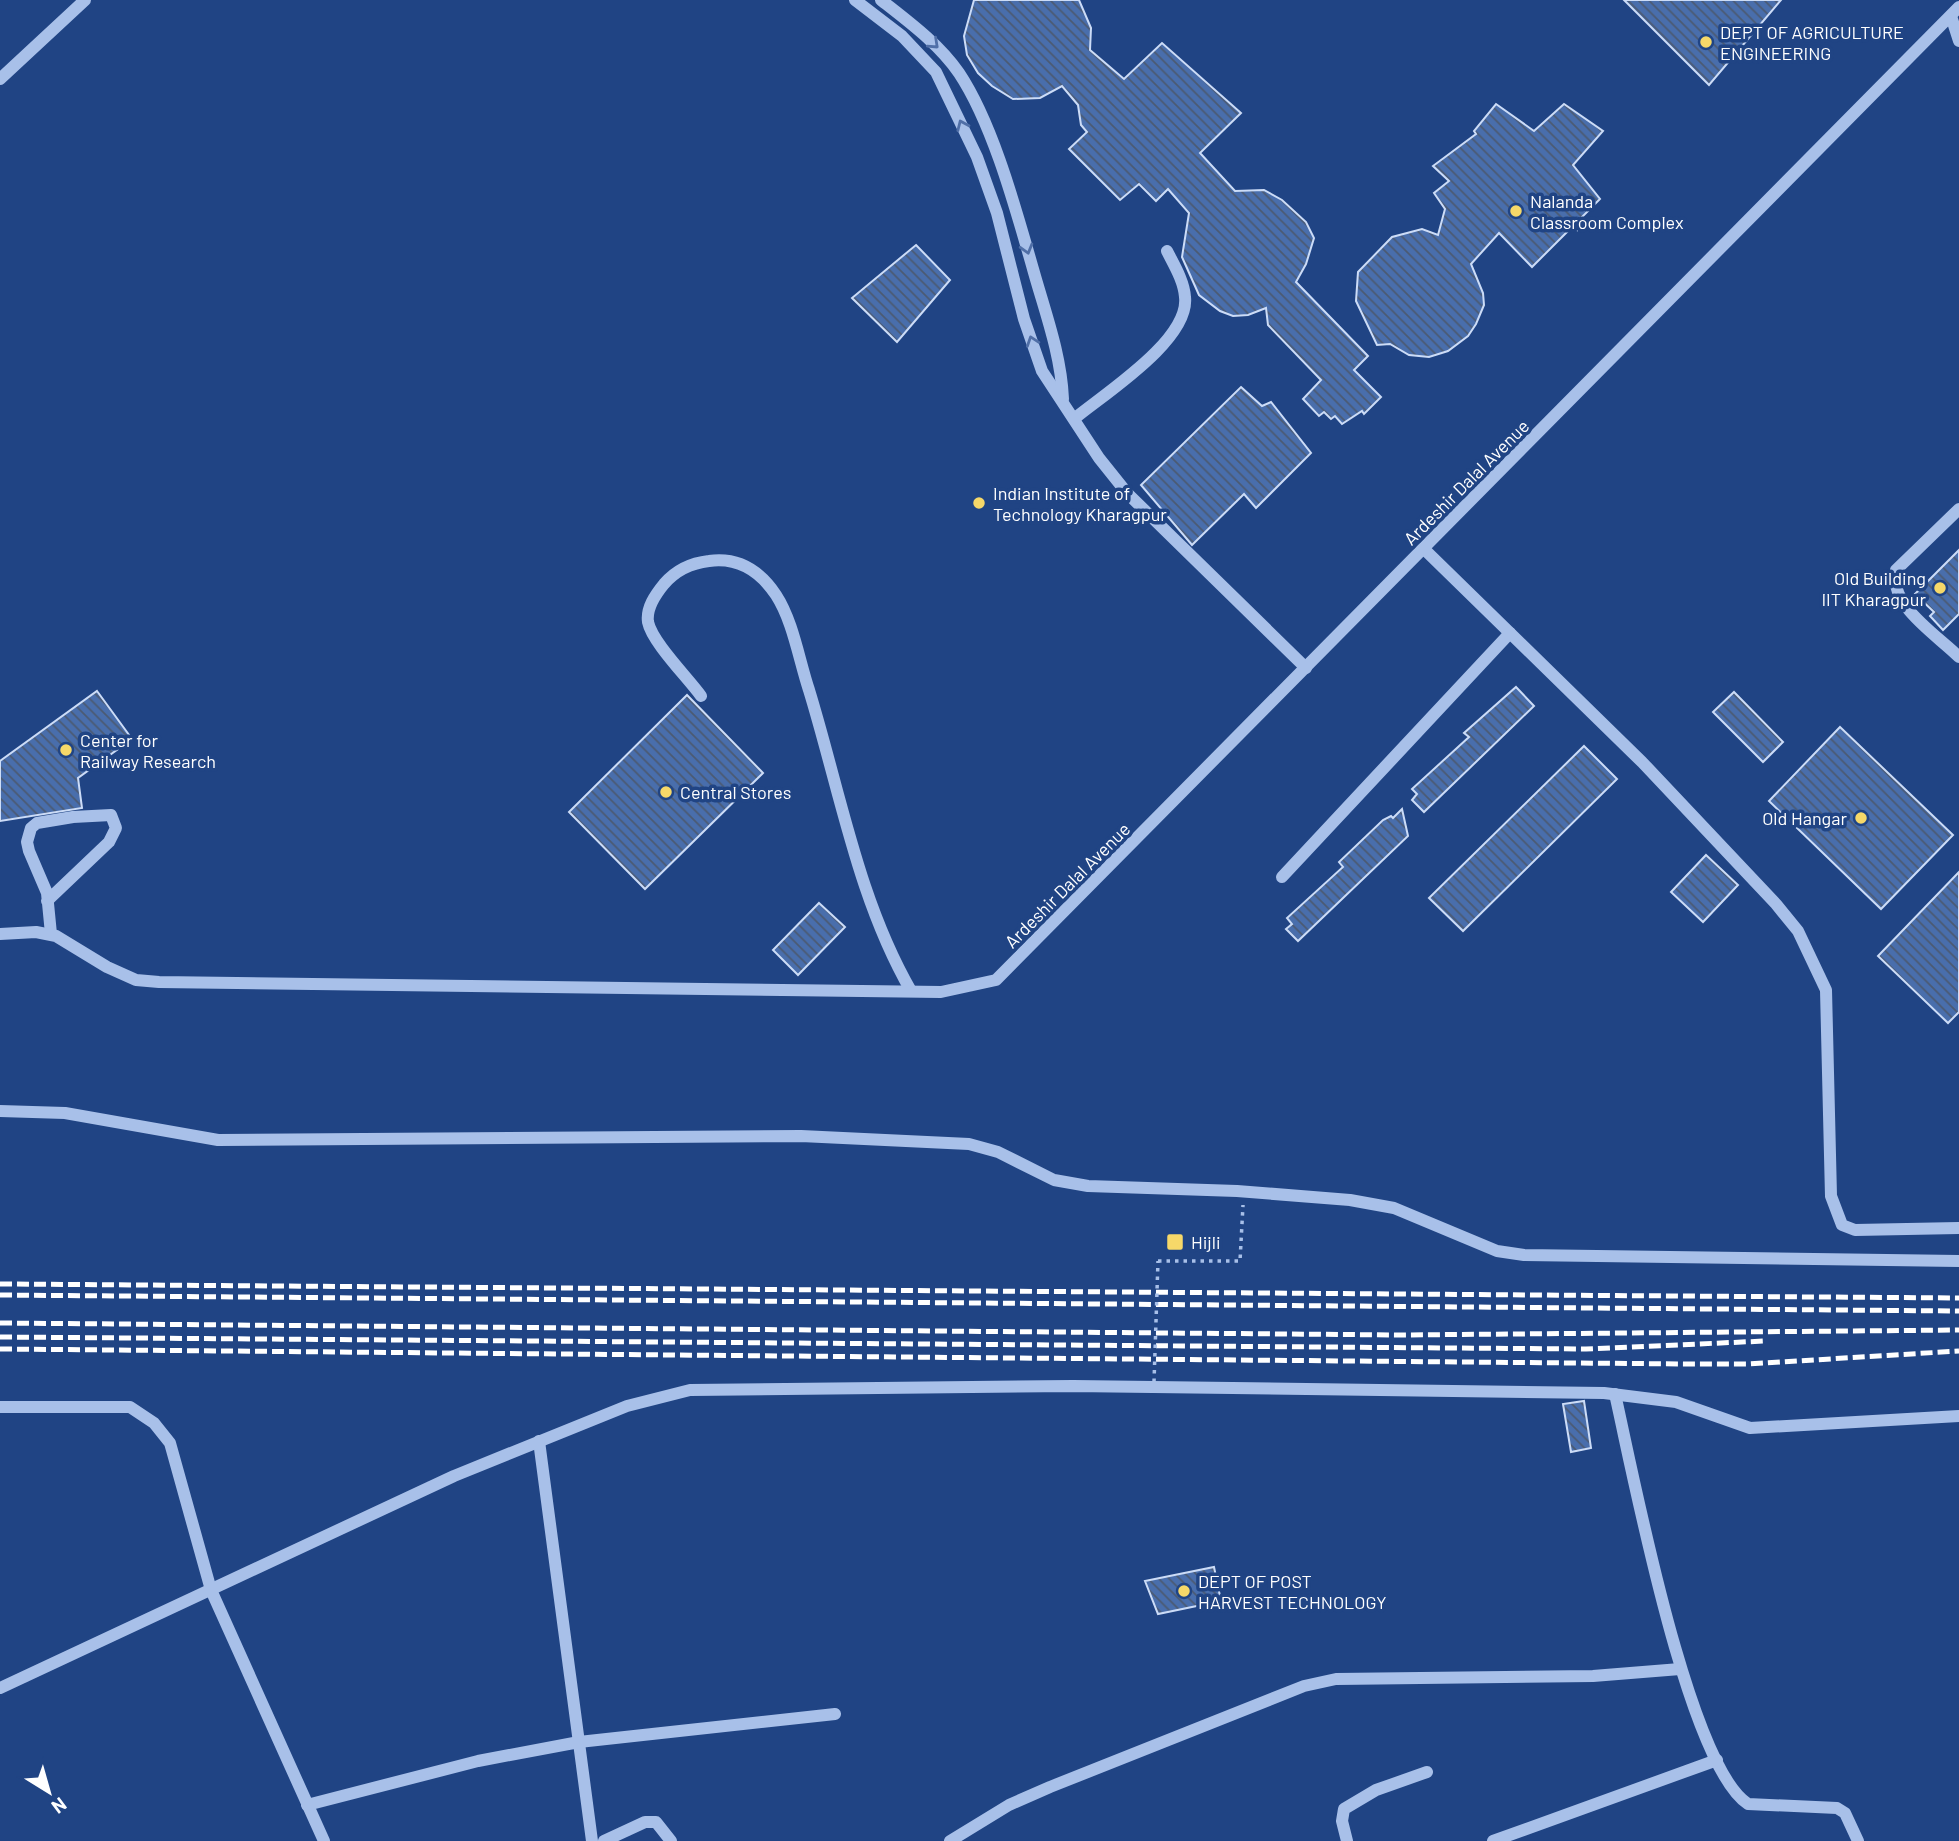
<svg xmlns="http://www.w3.org/2000/svg" width="1959" height="1841" font-family="Barlow,sans-serif">
<style>
.building{fill:url(#building-back-hatch);stroke:#ccdcf7;stroke-width:2}
.lines{fill:none;stroke-linecap:round;stroke-linejoin:round}
.path{stroke:#a8c0e9;stroke-width:3.5;stroke-dasharray:3.5 5;stroke-linecap:butt}
.minor{stroke:#a8c0e9;stroke-width:12}
.rail{stroke:#fff;stroke-width:5;stroke-dasharray:12 5;stroke-linecap:butt}
.path-bridge{stroke:#a8c0e9;stroke-width:3.5;stroke-dasharray:3.5 5;stroke-linecap:butt}
.oneway{stroke:#506fa7}
.poi-dot{fill:#f6d869;stroke:#204484;stroke-width:2.5}
.labels{text-anchor:middle;dominant-baseline:central;stroke-width:7;stroke-linejoin:round;paint-order:stroke}
.poi-label{font-size:18px;fill:#fff;stroke:#204484;text-anchor:start}
.street-label{font-size:18px;fill:#fff;stroke:#204484}
</style>
<defs>
<pattern id="building-back-hatch" width="6" height="6" patternUnits="userSpaceOnUse" patternTransform="scale(1.75)"><rect width="6" height="6" fill="#496eac"/><path d="M-1 5l2 2M0 0l6 6M5-1l2 2" fill="none" stroke="#4b5a72"/></pattern>
</defs>
<rect width="100%" height="100%" fill="#204484"/>
<g class="building">
<polygon points="974,0 1079,0 1091,28 1090,50 1124,79 1162,43 1241,113 1200,153 1235,191 1264,190 1282,200 1306,222 1314,238 1306,264 1296,282 1368,356 1354,370 1381,397 1364,414 1362,411 1342,424 1335,416 1331,419 1324,412 1319,416 1303,399 1321,380 1268,325 1266,308 1248,315 1233,316 1220,311 1199,295 1182,257 1189,213 1168,189 1156,201 1139,184 1120,200 1069,149 1087,132 1081,125 1078,105 1062,86 1040,98 1013,99 992,86 978,73 967,55 964,36"/>
<polygon points="1624,0 1781,0 1709,85"/>
<polygon points="1496,104 1534,131 1564,104 1603,131 1573,165 1600,199 1581,218 1577,230 1573,226 1532,267 1499,233 1471,264 1483,293 1484,305 1476,324 1468,336 1448,351 1429,357 1409,355 1390,344 1377,345 1356,301 1358,272 1392,237 1422,229 1438,235 1445,209 1434,193 1449,181 1433,166 1476,134 1474,131"/>
<polygon points="916,245 950,280 897,342 852,298"/>
<polygon points="1241,387 1262,406 1271,402 1311,453 1256,508 1244,494 1192,545 1141,485"/>
<polygon points="1959,550 1959,614 1943,630 1930,616 1934,612 1915,594"/>
<polygon points="1516,687 1534,706 1424,812 1412,800 1417,794 1412,789 1469,737 1464,733"/>
<polygon points="97,691 132,739 78,778 82,808 0,821 0,761"/>
<polygon points="1734,692 1783,742 1763,762 1713,712"/>
<polygon points="687,695 763,773 645,889 569,812"/>
<polygon points="1840,727 1953,835 1881,909 1769,801"/>
<polygon points="1584,746 1617,779 1463,931 1429,898"/>
<polygon points="1402,809 1408,836 1298,941 1286,929 1292,924 1287,918 1343,867 1339,862 1383,820 1391,816 1393,818"/>
<polygon points="1706,855 1738,885 1703,922 1671,892"/>
<polygon points="1959,872 1959,1012 1948,1023 1878,956"/>
<polygon points="819,903 845,927 798,975 773,950"/>
<polygon points="1584,1401 1591,1448 1571,1452 1563,1404"/>
<polygon points="1214,1567 1221,1601 1158,1614 1145,1581"/>
</g>
<g class="lines">
<polyline class="path" points="1158,1261 1240,1261 1243,1205"/>
<g class="minor">
<polyline points="855,0 902,36 936,72 977,157 997,213 1024,319 1042,371 1099,458 1127,493 1306,668"/>
<path d="M881,0C909,22 939,44 959,73C993,124 1016,210 1033,269C1045,312 1061,354 1063,399"/>
<polyline points="1951,16 1959,41"/>
<polyline points="0,79 85,0"/>
<path d="M1074,419C1104,394 1190,340 1185,297C1184,281 1174,265 1167,251"/>
<path d="M1959,509L1896,570C1888,605 1936,634 1959,657"/>
<polyline points="1424,549 1642,762 1776,904 1798,931 1826,990 1831,1196 1842,1225 1855,1230 1959,1228"/>
<path d="M701,696C688,678 652,642 648,622C646,608 655,595 664,584C676,570 691,563 709,561C738,557 760,571 776,595C793,621 799,660 809,690C840,791 858,899 911,991"/>
<polyline points="1282,877 1510,633"/>
<polyline points="47,901 109,842 116,828 111,815 73,817 37,823 31,828 27,842 29,851 47,893 51,934"/>
<polyline points="0,934 36,932 56,936 107,967 136,980 159,982 941,992 996,980 1959,7"/>
<polyline points="0,1111 65,1113 218,1140 801,1136 969,1144 998,1152 1054,1180 1088,1186 1237,1191 1350,1200 1394,1208 1497,1251 1524,1255 1959,1261"/>
<path d="M1615,1394C1633,1473 1688,1765 1748,1804L1837,1808L1845,1813L1858,1841"/>
<polyline points="0,1407 130,1407 154,1423 170,1443 211,1590 324,1841"/>
<polyline points="539,1441 592,1841"/>
<polyline points="0,1688 454,1476 627,1406 690,1390 1073,1386 1604,1393 1676,1402 1750,1428 1959,1416"/>
<polyline points="307,1805 478,1761 579,1742 835,1714"/>
<polyline points="604,1841 645,1822 656,1822 671,1841"/>
<polyline points="950,1841 1009,1805 1050,1787 1304,1686 1336,1679 1593,1676 1680,1669"/>
<polyline points="1347,1841 1342,1821 1344,1809 1376,1790 1427,1772"/>
<polyline points="1493,1841 1717,1760"/>
</g>
<g class="rail">
<polyline points="0,1284 1959,1298"/>
<polyline points="0,1295 1959,1311"/>
<polyline points="0,1323 1403,1335 1959,1330"/>
<polyline points="0,1337 1586,1349 1765,1341"/>
<polyline points="0,1349 1689,1364 1748,1364 1959,1351"/>
</g>
<polyline class="path-bridge" points="1154,1382 1158,1261"/>
</g>
<defs><path id="oneway-chevron" d="M-2-3.5L2.5 0L-2 3.5" fill="none" stroke-width="1.6" stroke-linecap="round" stroke-linejoin="round" transform="scale(1.75)"/></defs>
<g class="oneway">
<use href="#oneway-chevron" transform="translate(934 44) rotate(43)"/>
<use href="#oneway-chevron" transform="translate(962 125) rotate(-114)"/>
<use href="#oneway-chevron" transform="translate(1027 249) rotate(74)"/>
<use href="#oneway-chevron" transform="translate(1032 341) rotate(-109)"/>
</g>
<g class="poi-dot">
<circle cx="1706" cy="42" r="7"/>
<circle cx="1516" cy="211" r="7"/>
<circle cx="979" cy="503" r="7"/>
<circle cx="1940" cy="588" r="7"/>
<circle cx="66" cy="750" r="7"/>
<circle cx="666" cy="792" r="7"/>
<circle cx="1861" cy="818" r="7"/>
<rect x="1166" y="1233" width="18" height="18" rx="3.5"/>
<circle cx="1184" cy="1591" r="7"/>
</g>
<g class="labels">
<g class="poi-label">
<text x="1720" y="32">DEPT OF AGRICULTURE<tspan x="1720" dy="21">ENGINEERING</tspan></text>
<text x="1530" y="201">Nalanda<tspan x="1530" dy="21">Classroom Complex</tspan></text>
<text x="993" y="493">Indian Institute of<tspan x="993" dy="21">Technology Kharagpur</tspan></text>
<text x="1926" y="578" text-anchor="end">Old Building<tspan x="1926" dy="21">IIT Kharagpur</tspan></text>
<text x="80" y="740">Center for<tspan x="80" dy="21">Railway Research</tspan></text>
<text x="680" y="792">Central Stores</text>
<text x="1847" y="818" text-anchor="end">Old Hangar</text>
<text x="1191" y="1242">Hijli</text>
<text x="1198" y="1581">DEPT OF POST<tspan x="1198" dy="21">HARVEST TECHNOLOGY</tspan></text>
</g>
<g class="street-label">
<text transform="translate(1466 482) rotate(-45)">Ardeshir Dalal Avenue</text>
<text transform="translate(1067 885) rotate(-45)">Ardeshir Dalal Avenue</text>
</g>
</g>
<g transform="translate(49 1792) rotate(143)" stroke="#204484" stroke-width="5" paint-order="stroke">
<path d="M0-5L12 26L0 18L-12 26Z" fill="#ffffff"/>
<text y="-10" font-size="19" font-weight="bold" text-anchor="middle" fill="#ffffff">N</text>
</g>
</svg>
